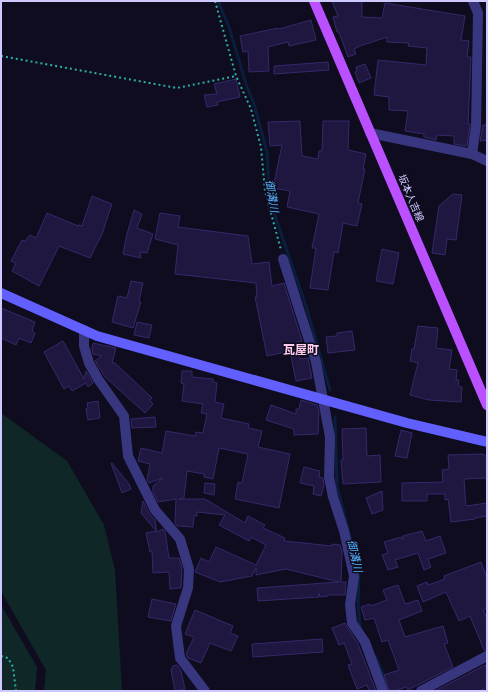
<svg xmlns="http://www.w3.org/2000/svg" width="488" height="692" font-family="Quicksand,'Noto Sans JP',sans-serif">
<style>
.green{fill:#0f2827}
.lines{fill:none;stroke-linecap:round;stroke-linejoin:round}
.stream{stroke:#0a1e3f;stroke-width:3}
.building{fill:#1f173f;stroke:#35296c}
.path{stroke:#2bb1a6;stroke-width:2;stroke-dasharray:2 3;stroke-linecap:butt}
.street{stroke:#37367e;stroke-width:10}
.secondary{stroke:#6160ff;stroke-width:10}
.primary{stroke:#ba50ff;stroke-width:10}
.labels{text-anchor:middle;dominant-baseline:central;stroke-width:3;stroke-linejoin:round;paint-order:stroke}
.street-label{font-size:10px;fill:#cec9ff;stroke:#0e0c1e}
.water-label{font-size:11px;font-style:italic;fill:#57b4ff;stroke:#0e0c1e}
.quarter-label{font-size:12px;font-weight:bold;fill:#ffcbed;stroke:#0e0c1e}
</style>
<rect width="100%" height="100%" fill="#0e0c1e"/>
<g class="green">
<polygon points="1,413 67,461 104,525 115,570 122,691 44,691 46,670 1,591"/>
<polygon points="1,605 37,667 35,691 1,691"/>
</g>
<g class="lines">
<g class="stream">
<polyline points="218,1 229,27 246,84 254,104 267,152 269,189 272,207 306,306 330,390"/>
<polyline points="335,417 337,486 359,572 358,605 360,627"/>
<polyline points="376,657 389,689"/>
</g>
</g>
<g class="building">
<polygon points="332,1 362,1 362,17 382,18 385,3 465,16 461,40 469,41 467,57 471,57 468,124 470,124 470,125 467,146 454,144 454,136 437,135 436,140 424,137 424,134 405,131 408,111 389,110 389,97 374,95 378,60 426,65 427,48 408,46 409,43 387,42 387,37 360,46 354,49 356,54 348,57 339,32 337,32 333,17 338,16"/>
<polygon points="311,20 316,40 289,46 288,42 268,47 269,71 249,72 248,51 243,52 240,36 278,28 279,29"/>
<polygon points="328,62 329,70 274,74 274,66"/>
<polygon points="365,64 371,78 359,83 355,72 357,71 356,67"/>
<polygon points="236,79 240,97 217,102 218,105 207,107 204,95 217,94 214,84"/>
<polygon points="300,121 302,156 318,159 319,151 322,151 323,121 349,121 348,150 366,154 363,169 365,169 358,203 362,204 357,226 343,223 338,253 334,252 328,290 310,288 316,248 312,248 319,214 287,207 290,191 273,188 282,145 270,146 268,122"/>
<polygon points="483,125 487,125 487,140 480,141"/>
<polygon points="453,194 462,195 456,240 447,239 445,255 432,253 439,206"/>
<polygon points="92,196 112,204 102,234 90,258 59,246 39,286 12,271 16,263 11,261 22,240 25,241 30,235 36,238 47,213 78,226 78,225 82,226"/>
<polygon points="134,210 142,214 137,228 153,234 147,253 140,252 141,258 123,254 127,234"/>
<polygon points="160,213 180,216 178,227 248,236 252,264 269,262 272,286 284,283 302,341 296,342 300,359 308,358 312,378 296,381 290,351 267,356 255,297 257,297 256,283 175,274 178,245 155,239"/>
<polygon points="382,249 399,253 393,284 376,281"/>
<polygon points="131,281 143,283 139,301 141,302 133,328 112,322 118,296 127,298"/>
<polygon points="1,308 35,322 32,331 35,333 31,343 19,338 16,345 1,338"/>
<polygon points="137,322 152,325 149,338 134,335"/>
<polygon points="418,326 438,328 436,348 452,350 449,369 457,370 456,380 459,380 458,386 462,387 461,402 429,400 410,395 418,363 410,361 412,349 414,349"/>
<polygon points="352,331 355,350 328,353 326,337 337,336 337,333"/>
<polygon points="63,341 84,379 86,371 93,383 88,387 86,383 72,391 69,386 64,389 44,352"/>
<polygon points="93,343 116,348 112,363 115,363 152,398 150,400 153,404 145,413 105,377 95,361 102,356 93,354 92,349"/>
<polygon points="182,371 192,371 192,377 213,379 213,382 217,383 215,402 224,404 221,418 249,424 248,428 262,431 258,447 290,454 279,508 235,499 238,482 242,483 248,454 219,448 213,479 204,477 204,474 187,471 184,498 179,499 205,499 245,523 248,516 265,525 263,528 285,538 284,541 332,546 332,544 340,545 342,551 341,582 346,582 345,595 328,595 328,596 320,597 319,593 319,597 258,601 257,588 339,582 286,569 256,575 256,568 252,576 220,582 195,572 201,558 209,562 216,547 256,565 266,545 251,537 249,541 219,525 225,515 197,512 197,516 194,516 193,527 177,526 175,523 176,499 158,502 153,492 153,486 163,478 149,483 147,480 150,464 138,461 141,448 162,453 166,431 195,436 196,432 203,433 207,414 201,413 203,404 182,401 184,384 181,383"/>
<polygon points="301,400 317,405 319,411 318,434 294,435 294,429 266,420 271,405 296,414 296,409 299,409"/>
<polygon points="98,401 100,418 88,420 86,409 88,408 87,403"/>
<polygon points="155,417 156,427 132,428 131,419"/>
<polygon points="366,428 367,456 380,455 381,482 343,484 341,460 343,460 342,429"/>
<polygon points="401,430 412,433 407,458 395,456"/>
<polygon points="483,454 487,457 487,478 464,479 466,506 487,503 487,516 475,518 475,519 451,522 448,499 445,500 445,494 427,494 427,501 402,501 402,483 443,482 442,470 449,469 448,455"/>
<polygon points="111,463 112,463 129,484 131,489 122,493"/>
<polygon points="304,467 320,471 319,477 323,478 324,485 321,496 313,494 314,486 300,483"/>
<polygon points="205,483 215,484 214,495 204,493"/>
<polygon points="382,491 383,510 372,514 366,498"/>
<polygon points="143,501 149,513 155,520 157,532 163,529 165,531 169,558 179,558 182,567 181,588 170,589 169,572 153,573 152,551 150,552 146,533 156,531 141,513"/>
<polygon points="422,531 426,541 440,536 446,553 428,559 431,567 424,570 418,553 395,560 398,567 388,570 382,555 388,553 384,542 401,537 403,540 403,536"/>
<polygon points="481,562 487,578 487,608 483,610 487,619 487,650 484,650 470,616 459,621 446,592 423,602 417,586 427,582 428,585 445,579 444,576"/>
<polygon points="398,585 405,604 418,600 422,611 399,620 405,637 443,626 448,643 444,644 453,667 408,690 406,687 395,691 389,691 384,675 399,670 388,640 382,642 374,618 365,620 361,607 370,604 371,606 387,600 383,590"/>
<polygon points="152,599 176,604 171,621 148,617"/>
<polygon points="195,610 233,626 230,633 238,636 231,651 210,643 201,663 188,658 186,654 194,637 185,634"/>
<polygon points="345,623 358,644 376,691 369,691 367,685 357,689 348,665 352,664 344,643 339,645 332,628"/>
<polygon points="322,639 323,652 253,657 252,644"/>
<polygon points="177,665 181,671 185,689 175,691 171,670 173,666"/>
<polygon points="485,665 487,668 487,687 480,691 435,691"/>
</g>
<g class="lines">
<g class="path">
<polyline points="215,1 236,76 251,109 261,147 265,191 281,250"/>
<polyline points="1,56 177,88 236,76"/>
<polyline points="1,656 8,658 13,667 16,691"/>
</g>
<g class="street">
<polyline points="370,133 472,154 487,161"/>
<polyline points="472,154 476,126 478,13 473,1"/>
<polyline points="283,259 316,362 330,437 329,477 333,497 344,531 354,576 350,605 352,623 365,642 383,691"/>
<polyline points="84,330 84,346 89,363 98,379 124,416 128,456 155,510 180,539 189,569 188,588 176,626 180,658 205,691"/>
<polyline points="421,691 487,656"/>
</g>
<polyline class="secondary" points="1,293 97,336 407,423 487,442"/>
<polyline class="primary" points="314,1 487,405"/>
</g>
<g class="labels">
<g class="street-label">
<text transform="translate(411 198) rotate(67)">坂本人吉線</text>
</g>
<g class="water-label">
<text transform="translate(272 196) rotate(81)">御溝川</text>
<text transform="translate(355 556) rotate(77)">御溝川</text>
</g>
<g class="quarter-label">
<text x="301" y="349">瓦屋町</text>
</g>
</g>
<rect width="488" height="692" fill="none" stroke="#cec9ff" stroke-width="4"/>
</svg>
